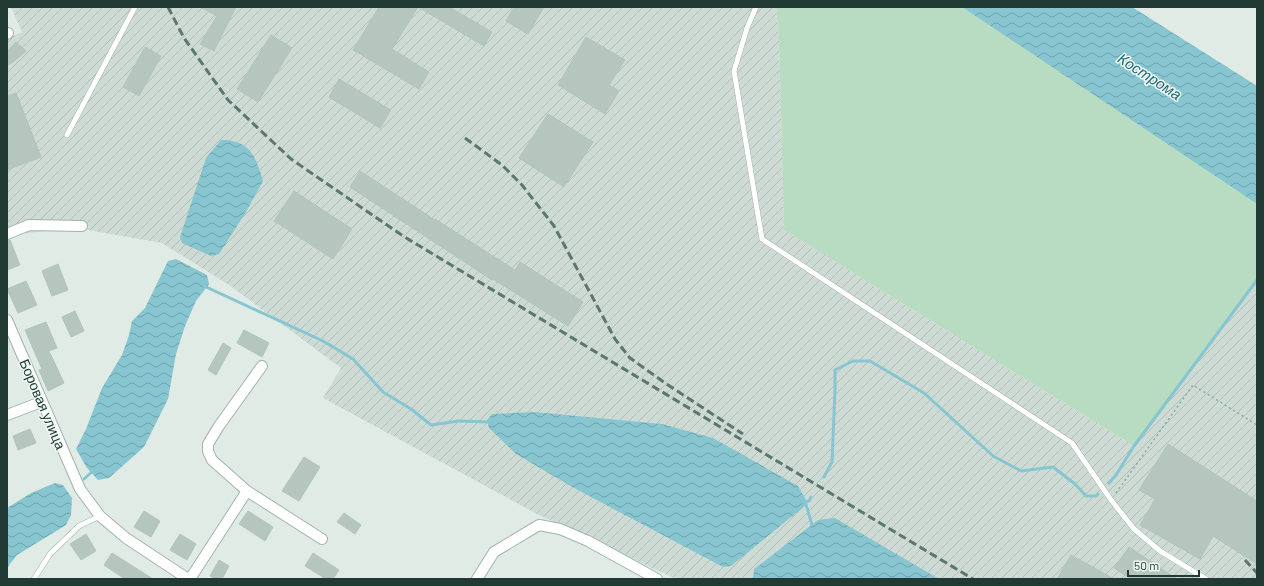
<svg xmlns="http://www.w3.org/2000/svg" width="1264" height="586" font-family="Barlow,sans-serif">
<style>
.industrial{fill:url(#industrial-furrows)}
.green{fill:#b8dcc2}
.water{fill:url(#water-waves)}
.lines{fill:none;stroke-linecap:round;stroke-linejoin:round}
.stream{stroke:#87c6d0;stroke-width:3}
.building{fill:#b5c6bf;stroke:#b2c4bd}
.service-casing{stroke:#a3b3ad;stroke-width:6}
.minor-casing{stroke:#a3b3ad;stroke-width:12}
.path{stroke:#80af9f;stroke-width:1.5;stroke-dasharray:2 3;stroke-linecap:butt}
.service{stroke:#fff;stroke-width:5}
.minor{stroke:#fff;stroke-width:10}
.rail{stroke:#5b776f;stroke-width:3;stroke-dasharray:8 4;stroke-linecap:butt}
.labels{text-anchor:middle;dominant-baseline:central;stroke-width:3;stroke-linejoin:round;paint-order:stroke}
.street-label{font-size:14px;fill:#213b34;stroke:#f0f8f4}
.water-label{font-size:15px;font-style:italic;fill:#1b6977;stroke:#f0f8f4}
</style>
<defs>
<pattern id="industrial-furrows" width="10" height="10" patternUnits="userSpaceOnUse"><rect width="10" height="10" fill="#cedbd5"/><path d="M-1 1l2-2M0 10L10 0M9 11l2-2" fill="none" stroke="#b1bdb7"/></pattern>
<pattern id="water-waves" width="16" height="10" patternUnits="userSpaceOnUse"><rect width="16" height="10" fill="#87c6d0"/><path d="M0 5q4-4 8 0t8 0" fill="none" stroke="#6ea2aa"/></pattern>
</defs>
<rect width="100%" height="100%" fill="#e0ebe6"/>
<polygon class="industrial" points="11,7 776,7 779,35 784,230 1134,446 1257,280 1257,579 676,579 537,514 323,398 341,368 229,285 162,243 77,228 7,235 7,39 22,32"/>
<polygon class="green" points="776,7 962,7 1257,204 1257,280 1134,446 784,230 779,35"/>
<g class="water">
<polygon points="962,7 1132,7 1257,86 1257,204"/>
<path d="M221,140C250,140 256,157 263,181L246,212L219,254L211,256L182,243L180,237L206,158Z"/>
<polygon points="176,259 207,275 209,284 196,301 185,326 176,354 168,399 144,447 109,478 98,480 87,468 76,449 86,429 102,388 122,355 129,335 132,321 145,308 168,261"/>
<polygon points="534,412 662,424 713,438 798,486 805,498 806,505 731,566 723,567 574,488 516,454 489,428 487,420 492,414"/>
<polygon points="55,483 63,485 72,498 71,515 66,525 17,555 7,568 7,508 31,493"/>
<polygon points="835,518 939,579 753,579 754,569 818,520"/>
</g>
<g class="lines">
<g class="stream">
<polyline points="204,286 323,341 353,359 383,392 411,409 431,425 459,421 490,422"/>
<polyline points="824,477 832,462 835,390 835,370 853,361 870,361 924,393 993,456 1021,471 1053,467 1075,484 1086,496 1096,496 1098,494"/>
<polyline points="84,479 94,470"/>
<polyline points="1109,483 1116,475 1134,446 1257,280"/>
<polyline points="805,501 812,525"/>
<polyline points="803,502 809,501 811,497"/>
</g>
</g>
<g class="building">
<polygon points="200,7 236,7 214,51 200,44 217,16"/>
<polygon points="379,7 418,7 392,49 429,72 419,89 353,50"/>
<polygon points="418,7 449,7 492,32 484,46"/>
<polygon points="514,7 544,7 528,34 506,21"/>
<polygon points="271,35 292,48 258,102 237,89"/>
<polygon points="586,37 625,60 609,85 619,91 605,114 558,85"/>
<polygon points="16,42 26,51 13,62 7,65 7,51"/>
<polygon points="145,47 161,56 139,96 123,87"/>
<polygon points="339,79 391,110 380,128 329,97"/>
<polygon points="16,93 41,157 7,170 7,96"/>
<polygon points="548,114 593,142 564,187 519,158"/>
<polygon points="360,171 435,220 435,219 515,270 520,262 583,302 568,326 493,279 492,280 350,187"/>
<polygon points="294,191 352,229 333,259 274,221"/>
<polygon points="7,240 10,240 20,265 7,270"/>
<polygon points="58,264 68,290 52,296 42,271"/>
<polygon points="26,281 37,305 18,313 7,289"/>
<polygon points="75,311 84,331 71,337 62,317"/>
<polygon points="46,322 57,348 49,351 64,383 48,391 39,370 42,369 25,330"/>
<polygon points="244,330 269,343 262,357 237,343"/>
<polygon points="223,343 231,348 216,375 208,370"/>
<polygon points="30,429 36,443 18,450 13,436"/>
<polygon points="1168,444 1257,501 1257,564 1213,536 1200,559 1140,525 1155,499 1139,490"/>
<polygon points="304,457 320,467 299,501 282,491"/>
<polygon points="144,511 160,521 151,537 134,527"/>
<polygon points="248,511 273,527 265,541 239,524"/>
<polygon points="344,513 361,525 355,534 337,522"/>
<polygon points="86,534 96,551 81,560 70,544"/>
<polygon points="180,534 196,544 187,560 170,550"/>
<polygon points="1129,547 1177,579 1131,579 1114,568"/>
<polygon points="112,553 153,579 125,579 104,565"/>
<polygon points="313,553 339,570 333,579 326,579 305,566"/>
<polygon points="1071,555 1114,579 1057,579"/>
<polygon points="219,560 229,566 222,579 216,579 210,576"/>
</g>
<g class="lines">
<defs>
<g id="service">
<polyline points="756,7 747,28 734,71 762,239 1072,443 1111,500 1134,529 1160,551 1206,579"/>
<polyline points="67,135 135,7"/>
<polyline points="34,579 50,554 79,526 100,516"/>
</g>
<g id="minor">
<polyline points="7,34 8,33"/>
<polyline points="7,234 29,225 82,226"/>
<polyline points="7,320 80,489 100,516 126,538 188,579"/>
<polyline points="7,415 41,402"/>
<polyline points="247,491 212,460 208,451 208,444 219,426 262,366"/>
<polyline points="190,579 247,491 322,539"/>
<polyline points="477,579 494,552 539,525 560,529 588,541 657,579"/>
</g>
</defs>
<use href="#service" class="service-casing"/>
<use href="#minor" class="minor-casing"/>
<polyline class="path" points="1116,493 1193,385 1257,425"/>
<use href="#service" class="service"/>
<use href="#minor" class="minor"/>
<g class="rail">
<polyline points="168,7 184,38 228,100 291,159 403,236 973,579"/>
<polyline points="465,138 502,165 522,185 554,226 615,339 630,358 665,383 743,434"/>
<polyline points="1245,560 1257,573"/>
</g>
</g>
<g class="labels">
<g class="street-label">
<text transform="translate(43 404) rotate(67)">Боровая улица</text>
</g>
<g class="water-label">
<text transform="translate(1150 76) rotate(33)">Кострома</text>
</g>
</g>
<rect width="1264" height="586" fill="none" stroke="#213b34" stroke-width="16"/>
<path d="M1128 570v6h71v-6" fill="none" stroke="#213b34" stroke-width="2"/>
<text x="1134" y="570" font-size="12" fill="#213b34" stroke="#f0f8f4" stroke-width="3" paint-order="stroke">50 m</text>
</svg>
